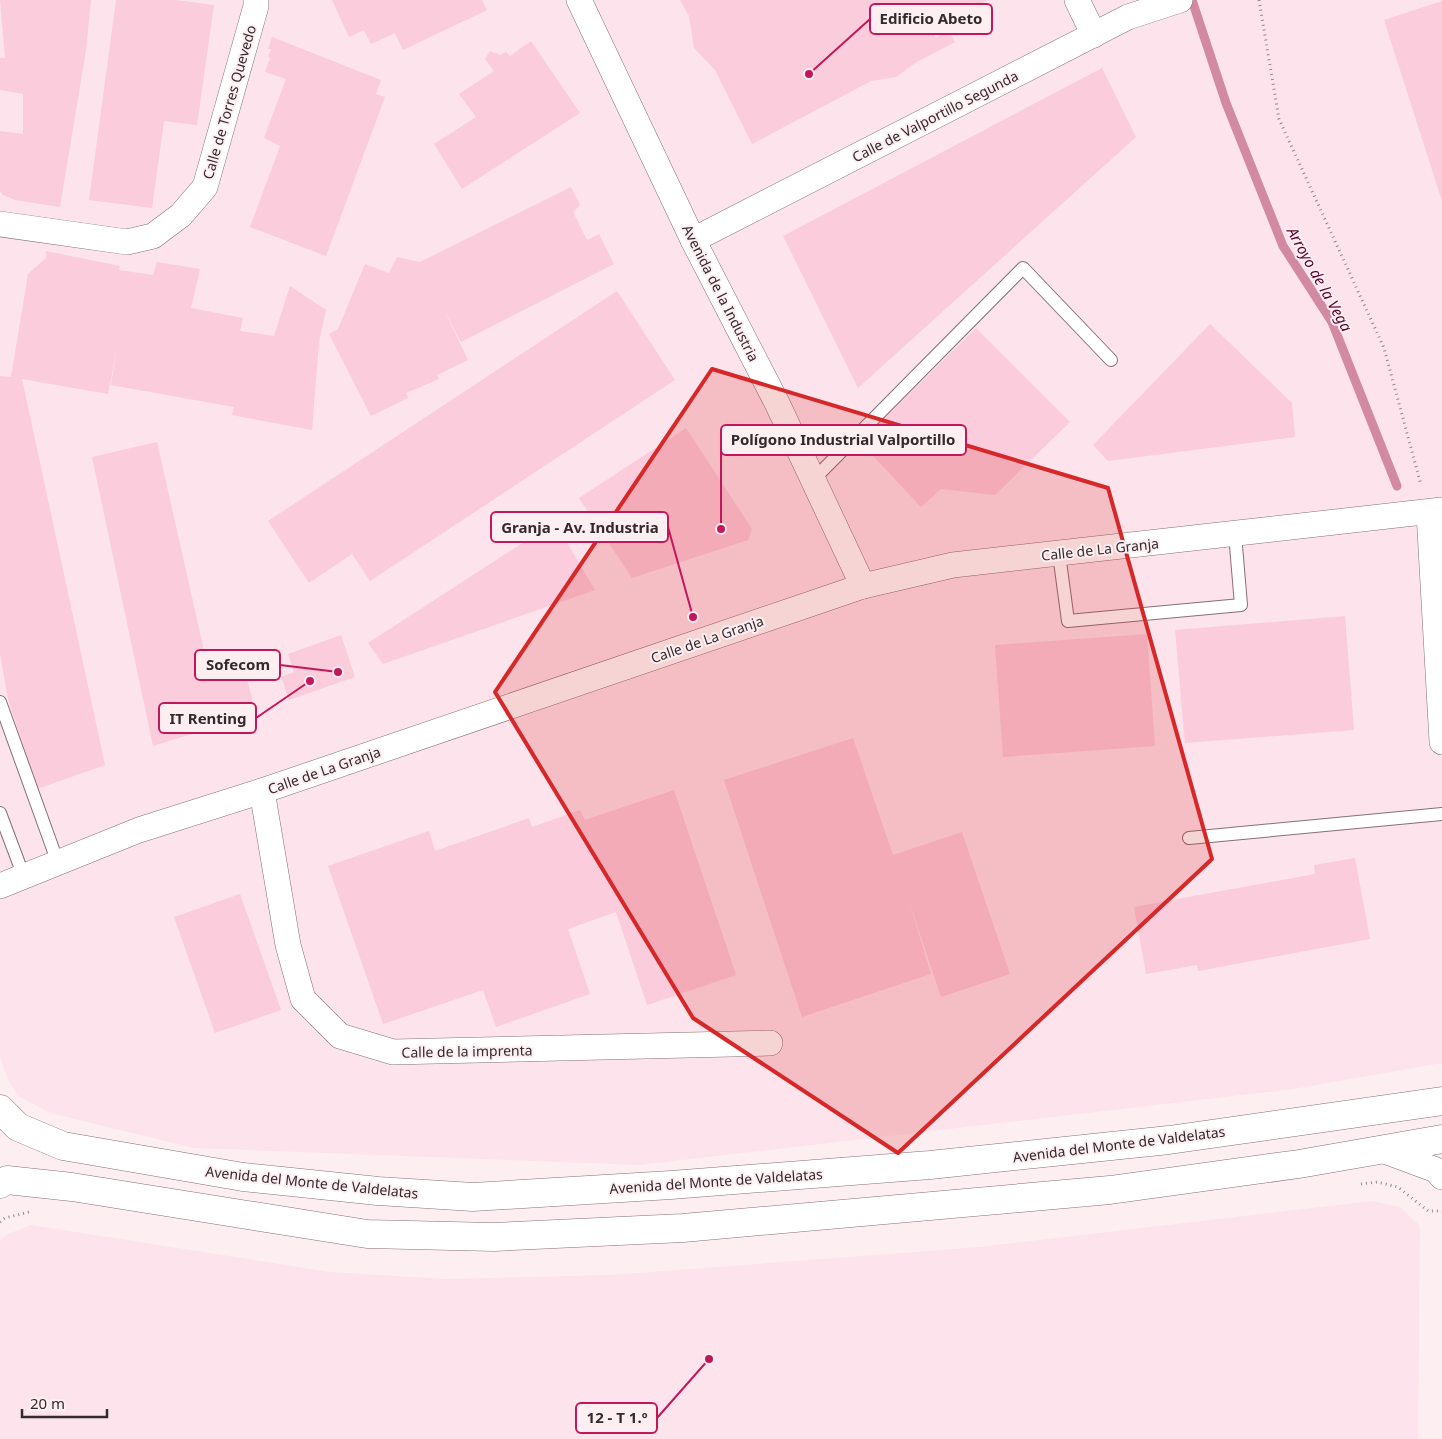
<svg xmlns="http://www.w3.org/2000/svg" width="1442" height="1439" font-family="'Noto Sans',sans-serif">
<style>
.built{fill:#fde3eb}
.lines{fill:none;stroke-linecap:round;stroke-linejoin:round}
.stream{stroke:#d28aa2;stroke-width:9}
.building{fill:#fbccdb}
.service-casing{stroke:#857077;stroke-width:14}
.minor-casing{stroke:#857077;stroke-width:26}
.tertiary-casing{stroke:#857077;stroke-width:29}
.path{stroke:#958a8d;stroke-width:3;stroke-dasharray:1 4;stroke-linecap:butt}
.service{stroke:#fff;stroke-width:12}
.minor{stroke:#fff;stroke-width:25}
.tertiary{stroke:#fff;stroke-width:28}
.marked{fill:#d62828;fill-opacity:0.2;stroke:#d62828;stroke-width:4;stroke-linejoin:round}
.labels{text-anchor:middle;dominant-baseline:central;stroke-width:4;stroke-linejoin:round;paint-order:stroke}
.street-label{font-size:14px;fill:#322a2c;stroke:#fdeef2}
.water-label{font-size:15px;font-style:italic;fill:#57002c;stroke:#fdeef2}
.leader{fill:none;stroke:#c2185b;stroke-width:2}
.callout-dot{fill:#c2185b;stroke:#fdeef2;stroke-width:2}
.callout{fill:#fdeef2;stroke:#c2185b;stroke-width:2}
.callout-label{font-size:15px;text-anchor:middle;font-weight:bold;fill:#322a2c}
</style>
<rect width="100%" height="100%" fill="#fdeef2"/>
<g class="built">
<polygon points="0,0 1442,0 1442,1063 1293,1089 639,1165 194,1148 50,1113 18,1096 8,1080 0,1057"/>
<polygon points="1372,1201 1400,1207 1420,1226 1418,1439 0,1439 0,1240 6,1235 31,1225 330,1272 445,1279 611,1275 980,1247"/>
</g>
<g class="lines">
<polyline class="stream" points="1192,0 1226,103 1283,246 1332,322 1397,486"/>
</g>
<g class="building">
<polygon points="0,0 91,0 86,50 60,207 15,200 3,195 0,191 0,131 23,134 23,94 0,90 0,58 5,58"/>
<polygon points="116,0 176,0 214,5 197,125 164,121 152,208 89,200"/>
<polygon points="332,0 482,0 487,10 403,50 395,33 371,44 364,30 349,37"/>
<polygon points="680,0 988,0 932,27 936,38 948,30 955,42 915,63 896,77 871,81 752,144 715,70 694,48 689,16"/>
<polygon points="1442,1 1442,201 1384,20"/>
<polygon points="272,37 381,80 376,94 385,97 326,256 250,227 280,146 264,138 286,79 265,72 270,58 268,57 271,49 268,49"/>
<polygon points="531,41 580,113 462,189 434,144 476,117 459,94 494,71 485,59 490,51 500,55 506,52 510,56"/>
<polygon points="1102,68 1136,137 858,388 783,236"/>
<polygon points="571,187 580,205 573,212 587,240 599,234 614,264 461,342 444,310 468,360 437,375 439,379 406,393 408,398 371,416 329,334 338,329 365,264 389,273 397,257 420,262"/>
<polygon points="46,251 120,266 119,270 153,275 157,262 200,269 191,308 243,318 240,331 274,336 290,286 326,310 319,342 312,430 232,415 234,407 111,385 117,348 108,394 22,379 105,765 37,789 8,699 0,654 0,376 11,377 28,274 46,258"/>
<polygon points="617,291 675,380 370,581 352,554 309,583 268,521"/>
<polygon points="1210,324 1292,403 1295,437 1108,461 1093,445"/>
<polygon points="976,328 1070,422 995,495 941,489 921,507 860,442"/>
<polygon points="686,428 752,529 748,540 632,578 579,498"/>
<polygon points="157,442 210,677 244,668 256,714 153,746 92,457"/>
<polygon points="555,522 595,590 383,664 368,643"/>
<polygon points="1345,616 1354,730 1185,743 1175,630"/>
<polygon points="1147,634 1155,746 1003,757 995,645"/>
<polygon points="341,635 355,677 289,700 281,677 294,672 288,654"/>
<polygon points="853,738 893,855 962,832 1010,974 941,997 907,895 931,974 802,1017 724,780"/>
<polygon points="674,790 736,975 647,1005 616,912 568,929 590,994 496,1027 483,990 383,1024 328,866 429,831 435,851 529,818 532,827 580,810 585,820"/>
<polygon points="1355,858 1370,939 1198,971 1197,965 1146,974 1134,907 1315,874 1314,865"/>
<polygon points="240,894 281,1010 215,1033 174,917"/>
</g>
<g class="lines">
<defs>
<g id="service">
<polyline points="813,480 1023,268 1111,360"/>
<polyline points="1059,554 1068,621 1241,605 1235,534"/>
<polyline points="0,702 58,863"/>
<polyline points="0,813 24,877"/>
<polyline points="1189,838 1442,814"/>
</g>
<g id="minor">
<polyline points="579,0 693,240 777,403 863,586"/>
<polyline points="1077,0 1094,35"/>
<polyline points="0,224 127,242 153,236 181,215 205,187 256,6 256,0"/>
<polyline points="693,240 1128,17 1180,0"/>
<polyline points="1429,513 1442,742"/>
<polyline points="262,791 288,945 303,999 340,1036 393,1052 770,1043"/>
<polyline points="0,886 139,830 262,791 863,586 953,565 1442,510"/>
<polyline points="1382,1150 1436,1170 1442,1177"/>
</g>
<g id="tertiary">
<polyline points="0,1109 18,1127 63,1146 243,1177 378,1191 473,1197 671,1185 930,1165 1169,1140 1442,1101"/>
<polyline points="0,1184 7,1180 72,1187 367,1234 494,1237 683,1228 1110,1190 1299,1164 1442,1139"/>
</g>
</defs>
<use href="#service" class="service-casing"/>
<use href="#minor" class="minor-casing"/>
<use href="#tertiary" class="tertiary-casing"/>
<g class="path">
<polyline points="1259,0 1279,119 1384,348 1421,485"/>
<polyline points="1361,1184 1377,1182 1398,1187 1428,1211 1442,1211"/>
<polyline points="0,1222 5,1218 29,1212"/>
</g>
<use href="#service" class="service"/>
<use href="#minor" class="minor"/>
<use href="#tertiary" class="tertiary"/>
</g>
<path class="marked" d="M712,369L1108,488L1212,859L898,1153L693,1018L495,692Z"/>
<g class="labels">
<g class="street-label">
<text transform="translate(229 102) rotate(-74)">Calle de Torres Quevedo</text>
<text transform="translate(935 116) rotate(-27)">Calle de Valportillo Segunda</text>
<text transform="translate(721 293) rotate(63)">Avenida de la Industria</text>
<text transform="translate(1100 549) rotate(-6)">Calle de La Granja</text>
<text transform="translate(707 639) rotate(-19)">Calle de La Granja</text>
<text transform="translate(324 770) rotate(-19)">Calle de La Granja</text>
<text transform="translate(467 1051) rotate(-1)">Calle de la imprenta</text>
<text transform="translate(1119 1144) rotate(-7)">Avenida del Monte de Valdelatas</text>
<text transform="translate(716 1181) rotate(-4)">Avenida del Monte de Valdelatas</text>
<text transform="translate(312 1182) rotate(6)">Avenida del Monte de Valdelatas</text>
</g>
<g class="water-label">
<text transform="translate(1320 279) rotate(61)">Arroyo de la Vega</text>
</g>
</g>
<path class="leader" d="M809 74L870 19M721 529L721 440M693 617L668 527M338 672L280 665M310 681L256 718M709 1359L657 1418"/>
<g class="callout-dot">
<circle cx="809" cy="74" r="5"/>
<circle cx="721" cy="529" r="5"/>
<circle cx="693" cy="617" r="5"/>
<circle cx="338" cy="672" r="5"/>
<circle cx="310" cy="681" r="5"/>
<circle cx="709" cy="1359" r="5"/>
</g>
<g class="callout">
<rect x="870" y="4" width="122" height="30" rx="5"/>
<rect x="721" y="425" width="245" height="30" rx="5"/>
<rect x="491" y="512" width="177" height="30" rx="5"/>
<rect x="195" y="650" width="85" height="30" rx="5"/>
<rect x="159" y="703" width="97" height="30" rx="5"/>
<rect x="576" y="1403" width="81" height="30" rx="5"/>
</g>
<g class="callout-label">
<text x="931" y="24">Edificio Abeto</text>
<text x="843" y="445">Polígono Industrial Valportillo</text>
<text x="580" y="533">Granja - Av. Industria</text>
<text x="238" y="670">Sofecom</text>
<text x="208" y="724">IT Renting</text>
<text x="617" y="1423">12 - T 1.º</text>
</g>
<path d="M22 1409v8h85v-8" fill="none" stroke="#322a2c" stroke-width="2.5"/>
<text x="30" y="1409" font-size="15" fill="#322a2c" stroke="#fdeef2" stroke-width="4" paint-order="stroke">20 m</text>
</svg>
